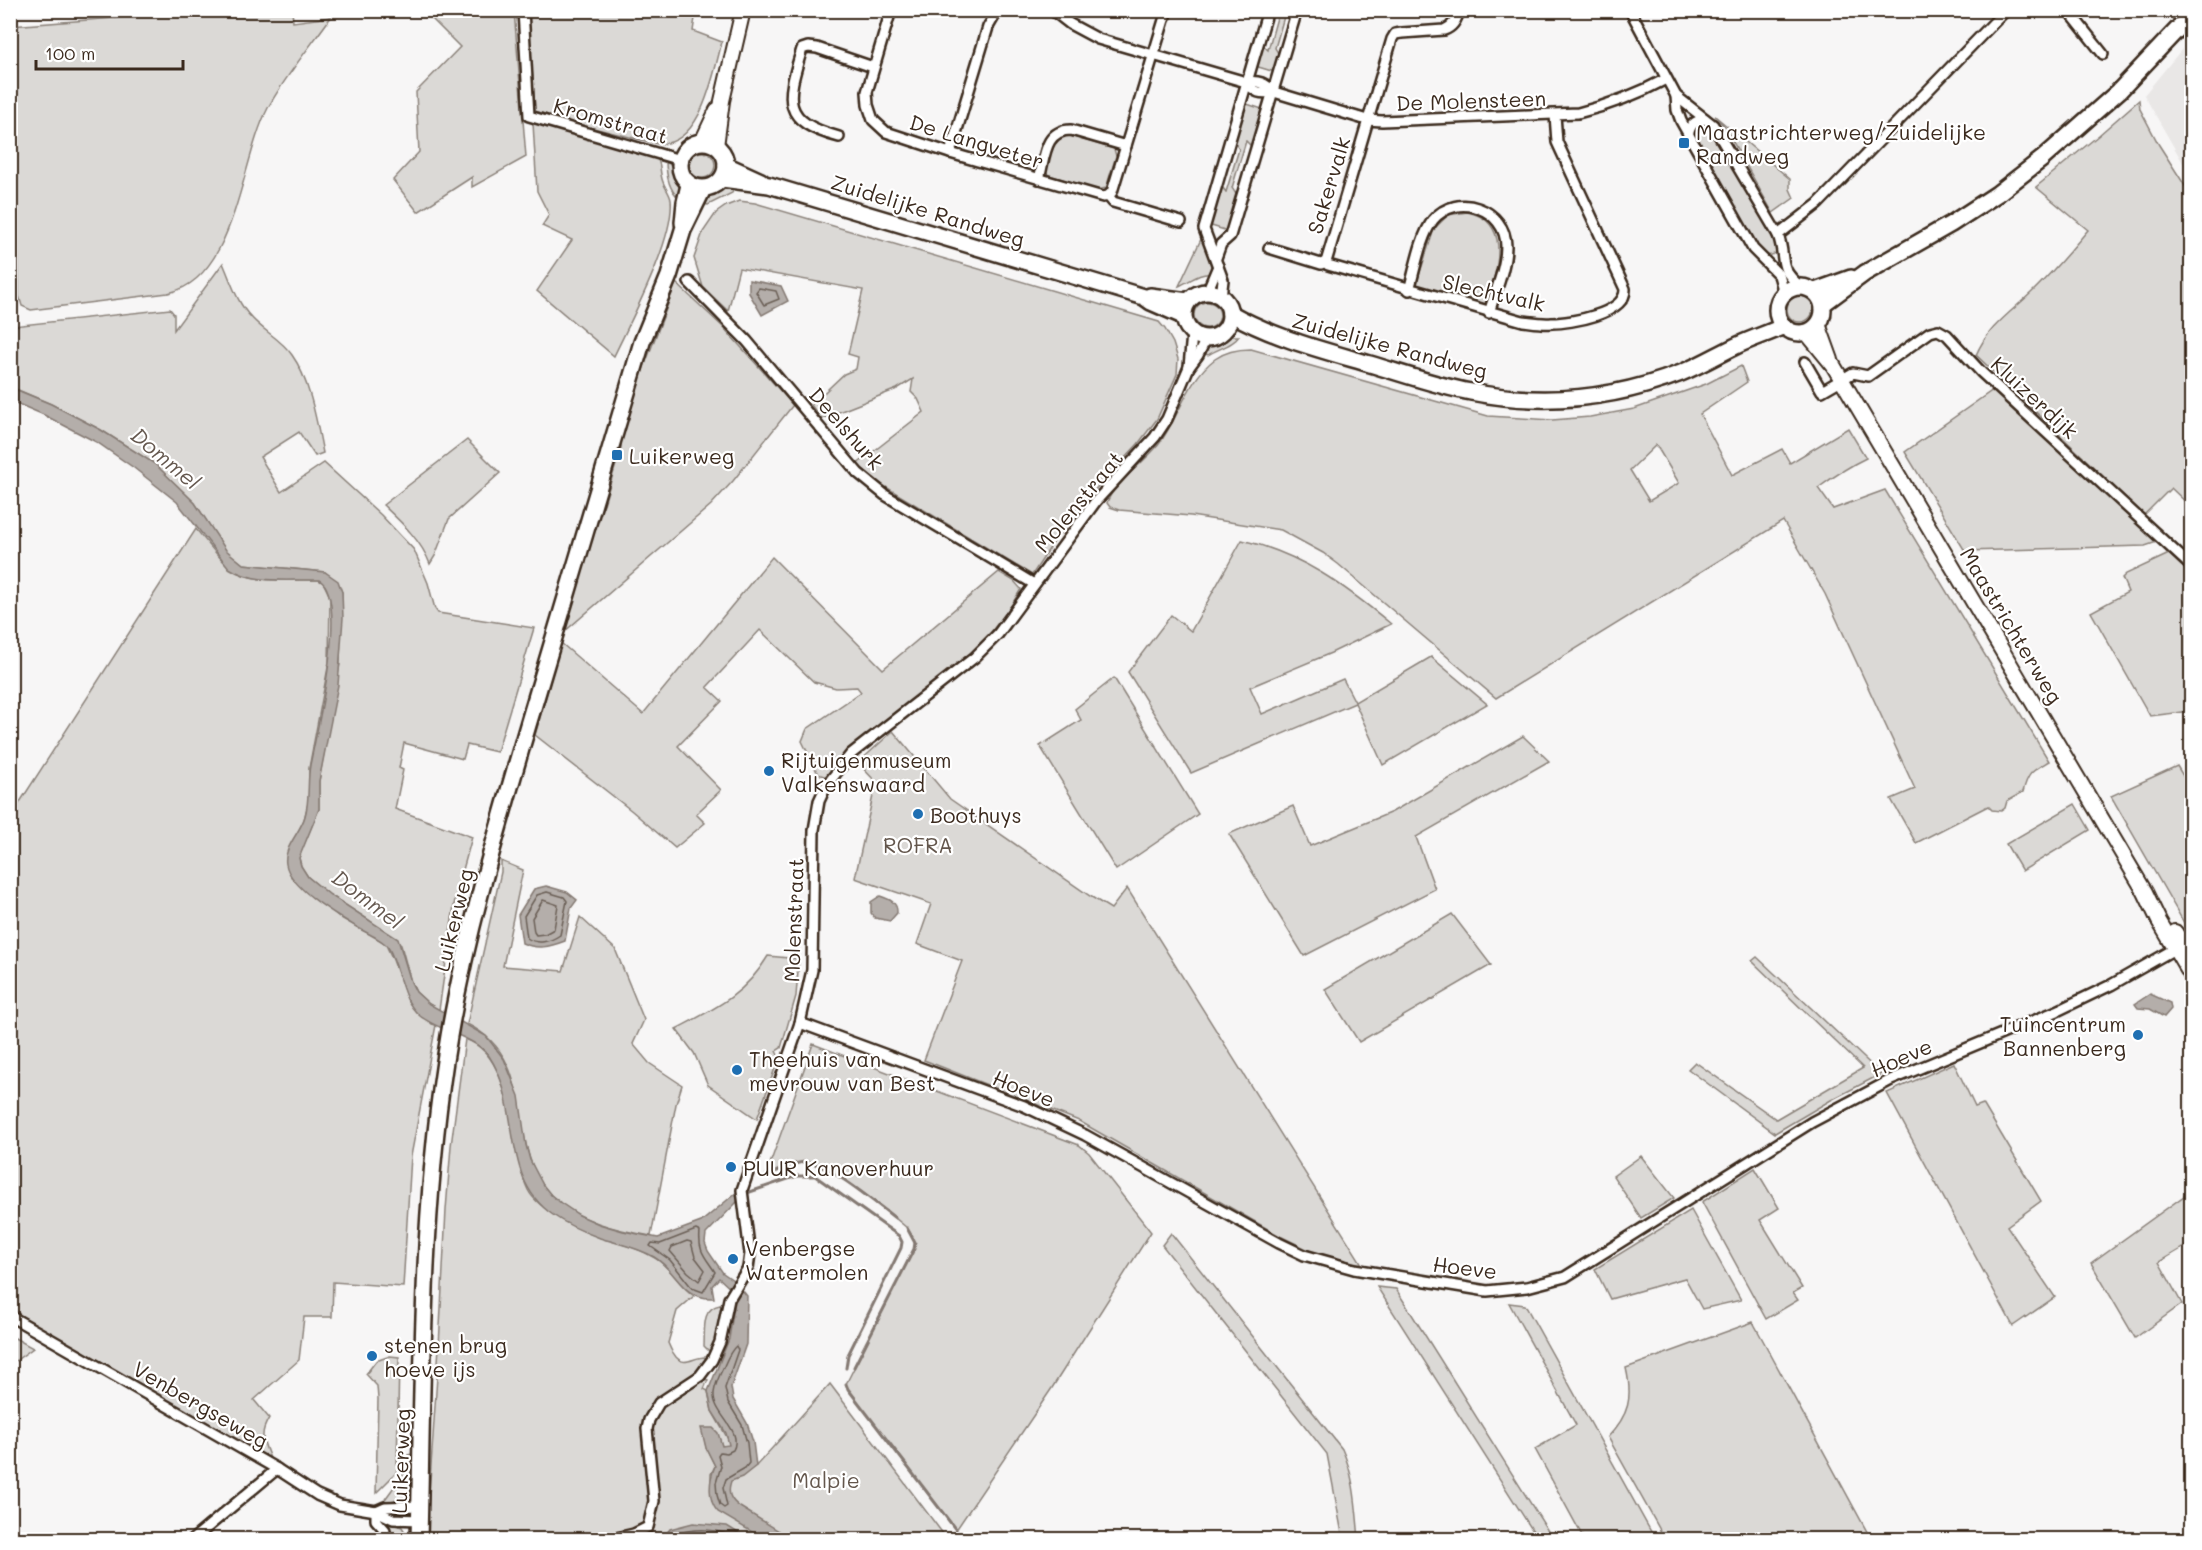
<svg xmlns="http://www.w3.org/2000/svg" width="2202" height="1550" font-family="Mali,sans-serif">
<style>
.built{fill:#e9e7e6}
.green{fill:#dbd9d6;stroke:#8b827a;stroke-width:1.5;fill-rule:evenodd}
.water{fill:#b4aeaa;stroke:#847972;stroke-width:1.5}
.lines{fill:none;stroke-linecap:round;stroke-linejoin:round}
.shore{stroke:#6b5f56;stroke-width:1.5}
.stream{stroke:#847972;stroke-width:3}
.street-casing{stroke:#3b2a1e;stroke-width:14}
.secondary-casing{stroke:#3b2a1e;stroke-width:18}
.primary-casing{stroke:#3b2a1e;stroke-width:20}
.street{stroke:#fff;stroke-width:9}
.secondary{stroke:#fff;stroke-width:14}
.primary{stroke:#fff;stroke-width:15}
.poi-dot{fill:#1f6fb2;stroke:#fff;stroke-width:2}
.labels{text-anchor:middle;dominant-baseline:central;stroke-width:4.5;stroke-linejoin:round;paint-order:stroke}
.street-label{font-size:21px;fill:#3b2a1e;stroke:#fff}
.poi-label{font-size:21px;fill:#3b2a1e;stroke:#fff;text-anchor:start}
.park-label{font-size:21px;fill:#63564c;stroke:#fff}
.water-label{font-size:22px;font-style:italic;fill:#65584f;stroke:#fff}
</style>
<rect width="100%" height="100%" fill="#f7f6f6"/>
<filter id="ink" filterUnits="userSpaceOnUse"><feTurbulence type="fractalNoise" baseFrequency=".0167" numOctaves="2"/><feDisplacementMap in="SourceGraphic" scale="12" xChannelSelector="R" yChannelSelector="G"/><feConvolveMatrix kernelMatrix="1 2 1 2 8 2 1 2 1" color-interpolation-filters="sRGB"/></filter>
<g filter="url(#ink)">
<polygon class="built" points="2191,38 2191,177 2144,95"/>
<g class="green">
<path d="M124,10H292L293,22L331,17C310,47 285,76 268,108C240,162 236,279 168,293L31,310L22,306L19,296L18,230L11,215V26L126,17Z"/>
<polygon points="424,11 514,11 526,157 472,187 472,177 418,212 393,180 419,152 416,92 460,47"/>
<path d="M681,11L695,18L693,31L722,42C713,74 702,146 658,144L577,124L535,111L528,11Z"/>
<polygon points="1276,11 1294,11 1291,19 1285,13 1275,48 1280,56 1275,72 1255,66 1262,44 1268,50 1278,14"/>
<path d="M2139,100L2140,109L2159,145L2191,195V507L2171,488L2144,515L1976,355C1988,327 2010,313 2031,293C2052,273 2070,251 2088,230L2036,187L2099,135Z"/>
<polygon points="1244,103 1265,110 1253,148 1246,141 1232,188 1238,197 1228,231 1208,225 1220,184 1226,192 1239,149 1233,140"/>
<polygon points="1715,116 1790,179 1790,189 1794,198 1773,213 1724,126"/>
<path d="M533,123L653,154C662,161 659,169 662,179C664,187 670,193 671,200C675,238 631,320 614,356L537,291L572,240L542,226L549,215L537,191Z"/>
<path d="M1707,123L1777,239L1778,251C1771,257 1766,257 1759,251L1693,138L1692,130L1696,125Z"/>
<polygon points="1062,135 1067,135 1114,149 1116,156 1106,188 1098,190 1049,175 1045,172 1052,143"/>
<circle cx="702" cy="165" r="13"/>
<path d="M666,160C670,163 681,184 682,188C682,192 680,195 679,198C668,189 666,174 666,160Z"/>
<polygon points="729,186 735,187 732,193 708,205 702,204 706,195"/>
<polygon points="739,201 755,203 1159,322 1165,329 1173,343 1178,359 1177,374 1157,419 1138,444 1073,513 1032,575 866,475 856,465 924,412 918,399 911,392 913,379 897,389 821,419 811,405 844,374 856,369 858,357 848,354 863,290 739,268 728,311 703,287 694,258 703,232 716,213 726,206"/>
<path d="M1467,212C1504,219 1501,254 1493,282C1490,290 1489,299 1485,305L1416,285L1434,229L1448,215Z"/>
<path d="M10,227L13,263V326L170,309L174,314V330L223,263C231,281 237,303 251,317C263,331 281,339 292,355C310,380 317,423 323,453L315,456L299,432L260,457L281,492L324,463L381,515L414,550L428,583L435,609L438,613L534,628L497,752L467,745L463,759L404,743L399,768L403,770L395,809L472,837L455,899L439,1010L429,1004L416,992L411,982L401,945L369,920L330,895L308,877L301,866L299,858L302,849L319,809V781L340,664L342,592L325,572L243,564L226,551L195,503L155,464L101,430L51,404L11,387Z"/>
<path d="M1202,237C1207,249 1215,261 1212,274C1200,272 1190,281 1179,286Z"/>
<polygon points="676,283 723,327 793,405 733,481 711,505 564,632 592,530 604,504 621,448 622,425"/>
<circle cx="1800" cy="309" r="13"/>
<circle cx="1207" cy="315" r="13"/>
<path d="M1227,336H1239C1234,345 1217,349 1208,355L1203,353L1209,345Z"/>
<path d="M1251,349L1488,416L1552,420L1590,417L1634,409L1706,384L1741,366L1747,382L1700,414L1732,475L1782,449L1790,463L1848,428L1866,458C1849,466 1833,477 1818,488L1833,509L1885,490L2049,761C2032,771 2028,772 2023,792L2007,801L2005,808L2001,811L1992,810L1988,806L1916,843L1891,799L1915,789L1825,594L1783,521L1496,698L1338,564L1323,553L1281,530L1191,516L1119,510L1110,507L1107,503C1111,486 1147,460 1159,444C1179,417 1188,379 1215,359C1226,351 1238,349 1251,349ZM1656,445L1679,483L1649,501L1630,470Z"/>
<polygon points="1993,390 2157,542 2145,546 1965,551 1905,452"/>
<path d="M467,440L500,473L449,519L435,556L430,564C421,540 401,522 383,505Z"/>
<path d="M196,529C207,542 218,558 231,568C251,585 294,579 319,580L323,582L330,597L329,662L309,768V799L304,820L289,849L291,877L339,917L385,943L393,960L408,1001L432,1024L436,1025L411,1156L403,1287L333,1282L332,1317H304L299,1360L254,1400L269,1418C258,1436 264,1442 271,1461L11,1314V816Z"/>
<path d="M1242,540C1302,554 1345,586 1391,624L1331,653L1250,687L1262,714L1343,679L1355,702L1431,657L1487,704L1383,765L1355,703L1191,773L1128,672L1171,615L1191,631Z"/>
<polygon points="2169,554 2191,575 2191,711 2150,716 2091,612 2128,592 2122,578 2126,574"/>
<polygon points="772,557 883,669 999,572 1014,581 1021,589 1011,606 978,649 889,717 848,753 827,777 818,774 802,741 807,729 861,692 857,687 836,688 814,682 760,630 707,687 722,701 678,746 721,790 696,814 705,823 675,848 632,811 535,735 561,643 643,714"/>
<polygon points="1114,678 1198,814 1116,870 1040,746 1081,720 1075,709"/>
<polygon points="893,731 950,799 1090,896 1111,909 1127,888 1362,1264 1315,1253 1280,1236 1079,1121 924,1060 962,961 917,944 931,904 855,878 876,782 858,763"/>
<polygon points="1523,736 1549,761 1416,837 1435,889 1304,956 1229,834 1293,806 1310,846 1392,812"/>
<polygon points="2177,766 2191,789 2191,935 2111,796"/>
<polygon points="2075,804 2090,830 2022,871 2006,844"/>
<path d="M501,861L523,870L503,966L563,971L580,917L615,949L644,1020L633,1044L649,1063L682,1085L676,1104L651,1236C616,1230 577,1221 551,1195C503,1146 541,1060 467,1024L501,872Z"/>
<polygon points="1452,914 1491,965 1359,1042 1325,989"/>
<path d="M768,956L799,959L796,996L781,1048L776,1051L779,1057L757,1119L708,1085L694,1053L676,1029C714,1009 745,995 768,956Z"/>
<polygon points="1757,957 1881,1074 1831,1100 1775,1133 1688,1069 1695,1062 1776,1119 1863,1068 1752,961"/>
<path d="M465,1039C517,1057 507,1147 528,1190C538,1210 582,1232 604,1239C621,1244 639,1248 655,1258C671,1267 678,1285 694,1296L677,1311L668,1343C670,1349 672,1352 676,1357C685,1367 693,1357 705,1357L707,1363C692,1377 653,1398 648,1414C637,1444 666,1513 636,1529L573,1539L426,1540L439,1347L446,1210L451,1146Z"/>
<path d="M813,1044L1079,1145L1089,1153L1151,1232L1052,1388L956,1530L848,1389L846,1384L914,1249C916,1240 912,1235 907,1228C888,1212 829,1162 806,1162C793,1162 778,1171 766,1175Z"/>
<polygon points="1954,1063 1975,1107 1983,1104 2041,1201 2007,1226 2055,1297 2013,1326 1887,1093"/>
<polygon points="1641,1156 1674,1198 1641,1218 1613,1176"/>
<polygon points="1755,1168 1779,1208 1760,1220 1802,1288 1793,1293 1798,1300 1766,1319 1702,1202"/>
<polygon points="2191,1191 2191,1243 2159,1262 2182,1304 2135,1338 2091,1263"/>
<polygon points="1691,1210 1741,1300 1702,1309 1685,1278 1610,1299 1595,1269"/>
<path d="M1171,1233L1342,1449C1355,1477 1356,1509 1359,1539H1343L1327,1454L1162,1245Z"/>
<polygon points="1377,1287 1396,1289 1553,1539 1538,1539"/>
<polygon points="1509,1303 1525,1305 1655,1539 1584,1539 1535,1449 1576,1425"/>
<path d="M720,1305L723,1308L716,1343L710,1352L704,1346C705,1330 701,1308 720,1305Z"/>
<path d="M1753,1322L1871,1539H1665L1608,1437C1629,1415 1633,1398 1626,1368Z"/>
<polygon points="11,1336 33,1348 11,1364"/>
<polygon points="390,1356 399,1357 397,1469 396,1473 376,1493 378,1399 377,1386 366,1374 376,1361"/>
<path d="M702,1378L708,1380L704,1389L708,1391L712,1411L729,1441V1445L726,1447L722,1446L720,1440H705L706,1448L715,1466L711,1474V1492L756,1466L830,1384L947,1539L641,1540L652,1535L651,1429C657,1403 681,1392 702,1378Z"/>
<path d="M413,1454C412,1481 416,1500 383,1502L405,1472L408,1455Z"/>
<polygon points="382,1521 402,1527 409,1539 396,1539 384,1526"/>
</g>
<g class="water">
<polygon points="749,280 781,286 788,301 762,315 749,293"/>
<path d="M10,387L51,404L101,430L155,464L195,503L226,550L243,564L325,572L338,581L342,592L343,618L338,685L319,781V809L299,858L301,866L308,877L330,895L398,939L411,982L416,992L429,1004L486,1036L504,1059L519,1096L526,1145L530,1160L543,1185L551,1195L561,1203L579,1215L599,1224L623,1231L658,1238L701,1222L738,1191V1201L706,1234L705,1243L708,1251L723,1273L736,1282L747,1296L746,1344L731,1387L733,1399L747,1423L753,1442L756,1466L742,1477L731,1481C727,1493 730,1500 740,1507L792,1539H764L718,1512C707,1500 709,1480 715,1466L706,1448L701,1428H713L718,1433L722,1446L729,1445L726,1433L712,1411L708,1391L729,1339L736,1294L719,1278L712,1286L714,1298C681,1300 678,1271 654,1257C637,1247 619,1244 600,1238C584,1232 567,1225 553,1215C499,1178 523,1107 489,1056C476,1037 439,1031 420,1016C399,998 401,969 388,947C382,939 369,934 360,929C340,917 290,889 286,864C283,847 301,832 305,816C310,799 307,782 310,765C316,734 350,596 319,580C289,579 255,585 229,568L177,502L134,468L98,443L44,415L11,401Z"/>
<path d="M546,886L567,892L577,900L571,908L565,941C549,947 538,950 522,943L518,915L534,889Z"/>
<path d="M880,896C889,899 898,902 897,913L890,921L875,918L871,913V902Z"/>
<polygon points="2150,994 2170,1003 2171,1009 2164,1017 2150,1009 2138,1008 2135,1004"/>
<polygon points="693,1523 727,1526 748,1539 697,1540 693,1538 665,1539 665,1535 670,1529"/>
</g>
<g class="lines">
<g class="shore">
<polygon points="759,288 776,291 779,299 764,305 756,292"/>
<path d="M547,892L564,897L567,901L560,935C550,942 537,945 527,938L524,916L537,895Z"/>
<polygon points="543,900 558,905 554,929 545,934 536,935 534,932 532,918"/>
<path d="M696,1230L700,1232C698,1252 705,1256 715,1272L703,1292L692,1288L670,1260L650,1246L652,1243L660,1244Z"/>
<polygon points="687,1241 691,1242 695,1257 705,1270 699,1281 688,1272 670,1251 672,1247"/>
<path d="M736,1346L738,1350L725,1388L728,1402L742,1425L747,1443L749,1463L745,1468L726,1479L723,1488L727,1506L724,1508L720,1505L717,1495L716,1483L721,1466L718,1455L720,1452L727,1453L733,1450C744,1430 712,1414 714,1393C715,1384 720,1374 724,1366C727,1359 731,1350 736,1346Z"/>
<path d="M671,1540L673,1534C697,1528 717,1527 739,1540"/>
</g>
<g class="stream">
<path d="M775,1172C784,1169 795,1162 805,1162C827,1162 878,1205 895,1218"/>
<polyline points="738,1196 797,1176 815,1176 899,1236 902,1242 901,1248 848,1355 846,1368"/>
<polyline points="854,1367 914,1249 915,1243 907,1228"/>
<polyline points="846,1384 848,1389 956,1530"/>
</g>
<defs>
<g id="street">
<polyline points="523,10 529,116 680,160"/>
<polyline points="891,10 867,92 868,105 873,120 886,132 950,153 1103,197 1108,196 1113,202 1181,222"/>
<path d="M1052,10L1070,24L1098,39L1246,82C1259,80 1265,83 1274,92L1367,120L1382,121L1578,113C1610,105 1638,94 1666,79"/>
<path d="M1630,10L1676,96L1713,125L1778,235C1787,259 1776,266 1800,286"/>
<polyline points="2068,10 2103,54"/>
<path d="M1246,82C1255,93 1260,94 1274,92"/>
<polyline points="1676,96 1677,110 1681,121 1753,249 1779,275 1782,286 1782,295"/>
<path d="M1688,136C1690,125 1694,121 1705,119"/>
<path d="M839,137C779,121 787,99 802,49L808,47L817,48L873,67"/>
<polyline points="950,153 988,27 998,10"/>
<path d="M1039,179C1045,158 1044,130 1071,130L1126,146"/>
<polyline points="1108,196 1112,192 1167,10"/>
<polyline points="1778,235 1818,204 2006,10"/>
<path d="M1269,248L1321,264L1326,262L1328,265L1523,321C1532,322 1542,324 1552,323C1570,323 1626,314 1625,289L1557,142L1555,115"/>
<polyline points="1216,258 1221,244 1230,236 1297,10"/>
<path d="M1326,262L1392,39L1395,34L1402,33L1444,30C1453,27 1457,20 1459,10"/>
<polyline points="689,282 747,341 858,473 885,495 1034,584"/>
<path d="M1409,290C1415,270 1420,237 1433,220C1457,191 1506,209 1506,246C1506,268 1495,292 1489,313"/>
<polyline points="1207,292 1218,266"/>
<polyline points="1221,297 1223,280 1204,229 1268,10"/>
<polyline points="1805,362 1822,391 1853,373 1868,376 1930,332 1938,330 1947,335 1981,372 2192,567"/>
<polyline points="1189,367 1192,334"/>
<polyline points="800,1023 1024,1106 1085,1135 1279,1243 1304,1255 1354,1269 1487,1291 1527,1287 1565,1277 1812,1122 1891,1080 2057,1011 2111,985 2178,947"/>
<polyline points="10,1316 277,1469 317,1495 340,1505 376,1511 393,1519 419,1520"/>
<polyline points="376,1511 385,1507 419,1506"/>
<polyline points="376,1511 376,1520 385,1530"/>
<polyline points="192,1540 277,1469"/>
<polyline points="608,1540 634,1534 648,1527 654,1501 647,1429 649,1420 659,1403 700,1376 712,1360 720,1342 729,1299 748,1268 750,1254 742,1190 800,1023 812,970 814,830 819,801 826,786 851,754 975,657 998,634 1096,501 1155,437 1167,419 1189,367 1198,355 1206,339"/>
</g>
<g id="secondary">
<polyline points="702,142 717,110"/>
<polyline points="716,146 722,101 743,10"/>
<polyline points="1818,324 1831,360"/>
<polyline points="1806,332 1833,365 2145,892 2159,921 2192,977"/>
<polyline points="2175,932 2192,958"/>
</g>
<g id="primary">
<circle cx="703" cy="165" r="23"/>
<polyline points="726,165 761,181"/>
<polyline points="722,179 769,185 1144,297 1151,302 1183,316"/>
<polyline points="683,223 685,202 689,185"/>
<circle cx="1800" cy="310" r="23"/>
<polyline points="1815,291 1851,278"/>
<circle cx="1207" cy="315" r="23"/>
<polyline points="1150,296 1188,301"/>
<polyline points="1823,304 1865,273 1951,224 1997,194 2042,159 2119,91 2192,14"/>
<path d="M1230,313C1274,338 1322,350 1370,364C1404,374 1437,386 1471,392C1542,406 1614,399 1681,373C1701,365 1719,354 1738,345C1753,338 1769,333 1784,326"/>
<path d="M419,1540C423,1372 421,1202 449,1036C467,930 498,828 528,725C566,597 604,470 642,342L669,276L683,230L703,189"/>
</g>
</defs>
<use href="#street" class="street-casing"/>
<use href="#secondary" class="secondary-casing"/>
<use href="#primary" class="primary-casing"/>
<use href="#street" class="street"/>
<use href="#secondary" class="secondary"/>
<use href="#primary" class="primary"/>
</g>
</g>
<g class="poi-dot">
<rect x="1678" y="137" width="12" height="12" rx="3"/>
<rect x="611" y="449" width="12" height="12" rx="3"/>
<circle cx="769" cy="771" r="6"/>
<circle cx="918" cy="814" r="6"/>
<circle cx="2138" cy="1035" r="6"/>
<circle cx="737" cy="1070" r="6"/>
<circle cx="731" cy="1167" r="6"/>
<circle cx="733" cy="1259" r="6"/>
<circle cx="372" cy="1356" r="6"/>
</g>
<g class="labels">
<g class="street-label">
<text transform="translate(1471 100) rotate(-2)">De Molensteen</text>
<text transform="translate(611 120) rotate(16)">Kromstraat</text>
<text transform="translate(977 141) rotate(17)">De Langveter</text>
<text transform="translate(1328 185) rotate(-73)">Sakervalk</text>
<text transform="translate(928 210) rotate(17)">Zuidelijke Randweg</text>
<text transform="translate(1494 292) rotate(13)">Slechtvalk</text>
<text transform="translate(1390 345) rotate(15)">Zuidelijke Randweg</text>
<text transform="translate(2035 397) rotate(43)">Kluizerdijk</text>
<text transform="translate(847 428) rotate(49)">Deelshurk</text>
<text transform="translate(1078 501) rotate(-50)">Molenstraat</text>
<text transform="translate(2012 625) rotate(59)">Maastrichterweg</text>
<text transform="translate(453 920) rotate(-76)">Luikerweg</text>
<text transform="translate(793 920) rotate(-88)">Molenstraat</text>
<text transform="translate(1901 1057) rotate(-24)">Hoeve</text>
<text transform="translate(1024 1088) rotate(22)">Hoeve</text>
<text transform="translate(1465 1267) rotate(7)">Hoeve</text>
<text transform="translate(201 1404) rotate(30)">Venbergseweg</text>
<text transform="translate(400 1461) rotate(-88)">Luikerweg</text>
</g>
<g class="poi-label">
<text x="1696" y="131">Maastrichterweg/Zuidelijke<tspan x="1696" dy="24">Randweg</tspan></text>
<text x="629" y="455">Luikerweg</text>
<text x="781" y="759">Rijtuigenmuseum<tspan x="781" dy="24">Valkenswaard</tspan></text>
<text x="930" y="814">Boothuys</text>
<text x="2126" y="1023" text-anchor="end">Tuincentrum<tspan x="2126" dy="24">Bannenberg</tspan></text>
<text x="749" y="1058">Theehuis van<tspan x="749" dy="24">mevrouw van Best</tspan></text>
<text x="743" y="1167">PUUR Kanoverhuur</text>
<text x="745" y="1247">Venbergse<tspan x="745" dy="24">Watermolen</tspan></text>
<text x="384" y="1344">stenen brug<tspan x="384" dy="24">hoeve ijs</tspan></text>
</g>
<g class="park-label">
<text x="918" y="844">ROFRA</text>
<text x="826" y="1479">Malpie</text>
</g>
<g class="water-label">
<text transform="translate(166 458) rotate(40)">Dommel</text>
<text transform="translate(368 899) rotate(37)">Dommel</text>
</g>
</g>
<rect width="2202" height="1550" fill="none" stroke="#fff" stroke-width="36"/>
<rect x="18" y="18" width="2166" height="1514" fill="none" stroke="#3b2a1e" stroke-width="2" filter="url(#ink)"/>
<path d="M36 60v9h147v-9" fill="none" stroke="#3b2a1e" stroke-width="3"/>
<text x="45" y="60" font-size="18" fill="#3b2a1e" stroke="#ffffff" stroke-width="4.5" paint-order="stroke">100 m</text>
</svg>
